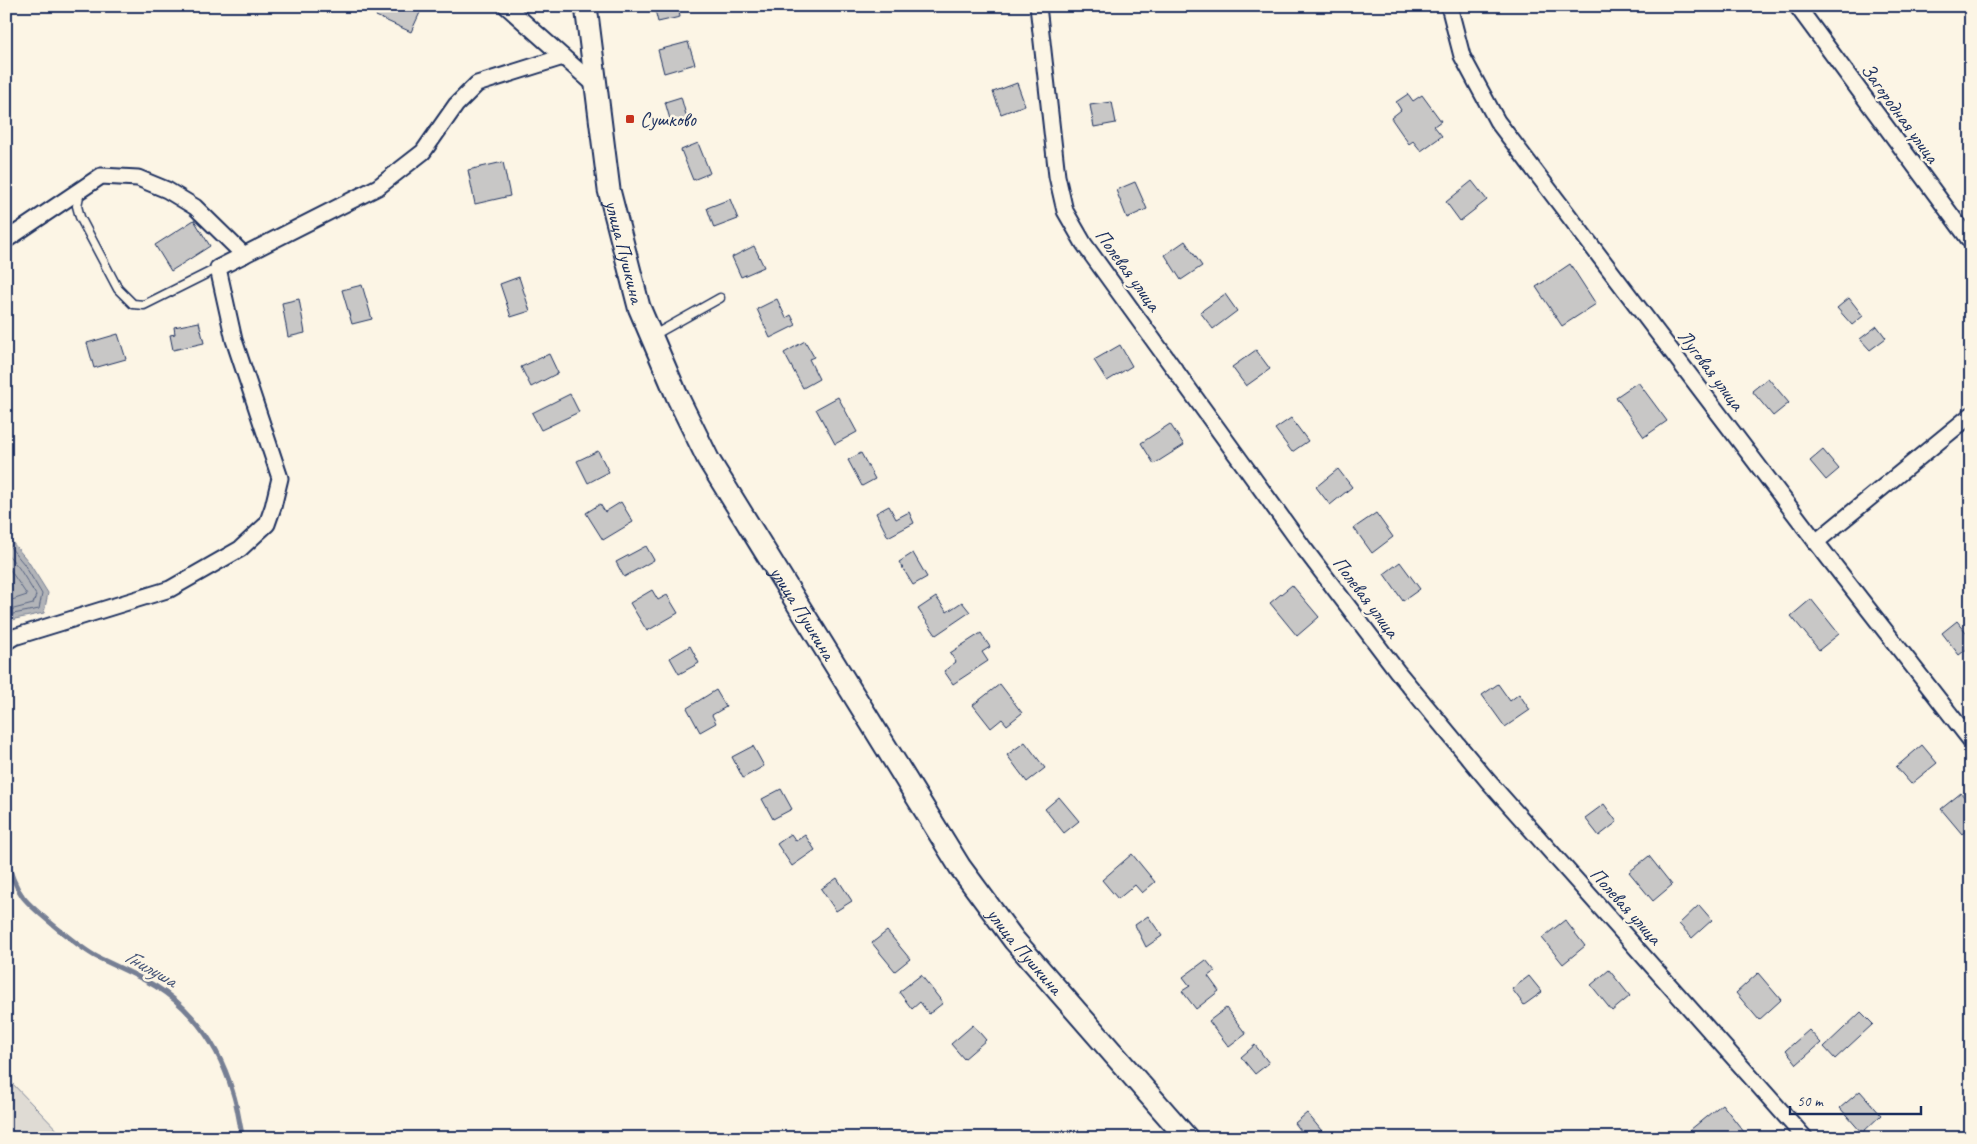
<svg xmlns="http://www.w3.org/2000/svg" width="1977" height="1144" font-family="Caveat,sans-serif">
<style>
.green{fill:#dfdbd4;stroke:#7d8599}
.water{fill:#b2b4b8;stroke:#767f94}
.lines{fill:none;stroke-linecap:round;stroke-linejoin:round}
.shore{stroke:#576482;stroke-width:1}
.stream{stroke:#767f94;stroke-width:5}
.building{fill:#c8c7c6;stroke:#1b2f5e}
.service-casing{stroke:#1b2f5e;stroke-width:11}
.minor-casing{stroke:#1b2f5e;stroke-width:19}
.secondary-casing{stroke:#1b2f5e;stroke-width:25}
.service{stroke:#fcf5e5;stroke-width:8}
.minor{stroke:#fcf5e5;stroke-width:15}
.secondary{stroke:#fcf5e5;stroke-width:21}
.poi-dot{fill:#c8321e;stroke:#fcf5e5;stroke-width:2}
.labels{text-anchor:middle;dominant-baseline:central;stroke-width:5;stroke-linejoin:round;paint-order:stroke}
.street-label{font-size:20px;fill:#1b2f5e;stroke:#fcf5e5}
.poi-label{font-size:20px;fill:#1b2f5e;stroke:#fcf5e5;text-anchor:start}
.water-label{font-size:21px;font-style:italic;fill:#485779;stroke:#fcf5e5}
</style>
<rect width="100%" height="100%" fill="#fcf5e5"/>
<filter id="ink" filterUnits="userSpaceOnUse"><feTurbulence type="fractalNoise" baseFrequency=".02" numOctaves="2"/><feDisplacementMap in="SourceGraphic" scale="10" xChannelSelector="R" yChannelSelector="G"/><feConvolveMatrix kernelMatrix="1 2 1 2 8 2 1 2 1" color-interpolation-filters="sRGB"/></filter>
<g filter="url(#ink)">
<polygon class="green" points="6,1077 65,1138 6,1138"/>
<polygon class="water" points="6,535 28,561 48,593 44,613 15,619 6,625"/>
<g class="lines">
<g class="shore">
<polyline points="6,542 24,564 42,594 39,609 13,614 6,619"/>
<polyline points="6,552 19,568 36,595 33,604 6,611"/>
<polyline points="6,564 27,595 6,602"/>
</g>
<path class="stream" d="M6,856C9,869 15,886 23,897C33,910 83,950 97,957C134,975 164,985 192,1017C211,1038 225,1066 233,1093C238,1108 239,1123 243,1138"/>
</g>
<g class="building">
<polygon points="380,6 423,6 411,32 376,16"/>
<polygon points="654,6 678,6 680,17 658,22"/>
<polygon points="1078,6 1111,6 1111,7 1079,11"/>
<polygon points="688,42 695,64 664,73 658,50"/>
<polygon points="1017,83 1025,105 1001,114 993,92"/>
<polygon points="1408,94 1413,101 1422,95 1441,121 1434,126 1442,136 1421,151 1413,141 1409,144 1391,118 1401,110 1396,102"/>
<polygon points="681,97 688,122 672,126 665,102"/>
<polygon points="1112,102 1116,123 1094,127 1090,105"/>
<polygon points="698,143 710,173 693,180 681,150"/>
<polygon points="503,162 510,196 475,204 468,170"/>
<polygon points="1472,181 1487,200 1460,221 1446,202"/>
<polygon points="1135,182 1147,209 1127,218 1116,190"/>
<polygon points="730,199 738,219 714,228 707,208"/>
<polygon points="194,220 210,246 171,271 155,245"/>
<polygon points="1185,241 1202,266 1181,280 1165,255"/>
<polygon points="754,246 764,267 741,277 732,257"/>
<polygon points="1570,264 1596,304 1562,326 1536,287"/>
<polygon points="519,277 530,311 511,317 500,284"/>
<polygon points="362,285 372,319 352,324 342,290"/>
<polygon points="1225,294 1237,311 1213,329 1200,312"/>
<polygon points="1849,298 1863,316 1852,325 1837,308"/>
<polygon points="299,299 305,333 288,337 282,303"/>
<polygon points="777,299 786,318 791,315 796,325 770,338 757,309"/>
<polygon points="199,322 204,343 173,350 170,335 175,334 174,327"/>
<polygon points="1877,326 1886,338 1870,350 1860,339"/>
<polygon points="118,334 126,359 94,368 87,343"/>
<polygon points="805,341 814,357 809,359 819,379 803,388 784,353"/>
<polygon points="1120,345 1132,366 1107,381 1094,360"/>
<polygon points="1256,350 1270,369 1246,386 1232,367"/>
<polygon points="549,354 558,373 531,387 521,367"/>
<polygon points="1768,378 1789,403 1773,416 1752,391"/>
<polygon points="1638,382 1667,421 1644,437 1616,397"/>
<polygon points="570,394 579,412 541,430 532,413"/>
<polygon points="838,397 857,432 835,444 816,409"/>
<polygon points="1291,418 1308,441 1292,452 1275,429"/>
<polygon points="1170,424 1184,445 1154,464 1141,443"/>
<polygon points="1823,450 1839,469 1826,480 1810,461"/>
<polygon points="598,451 609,472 588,483 577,461"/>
<polygon points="861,453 875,479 862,486 848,460"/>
<polygon points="1338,469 1352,487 1330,505 1316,487"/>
<polygon points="621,502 633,522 603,540 586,513 600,504 605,512"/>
<polygon points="889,506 896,519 909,512 914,523 888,537 876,513"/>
<polygon points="1376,513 1393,537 1372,553 1354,528"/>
<polygon points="646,546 654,560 624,577 616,562"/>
<polygon points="913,553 927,577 913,585 899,562"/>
<polygon points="1400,562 1420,589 1403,601 1384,574"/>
<polygon points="1292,585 1319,617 1297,636 1270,603"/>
<polygon points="652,590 658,600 667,595 678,613 647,631 630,603"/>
<polygon points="936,597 947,612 962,602 970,612 936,635 918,609"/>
<polygon points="1811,599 1839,634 1819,650 1791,616"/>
<polygon points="1957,621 1971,638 1971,646 1959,655 1942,633"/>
<polygon points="981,633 990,647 982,652 988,661 953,684 944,671 956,662 950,653"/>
<polygon points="690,646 699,663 679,674 670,658"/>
<polygon points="1000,684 1022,713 1007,725 1002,719 991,728 973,705"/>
<polygon points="1498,684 1510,701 1519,694 1530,710 1505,727 1482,695"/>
<polygon points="716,690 726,707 712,715 716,723 700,732 687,708"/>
<polygon points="1025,742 1045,768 1027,782 1007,755"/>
<polygon points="1922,745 1937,763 1911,784 1896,767"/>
<polygon points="753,746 764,766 743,778 732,757"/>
<polygon points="781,789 792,809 773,819 762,799"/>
<polygon points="1961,793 1971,806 1971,826 1962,834 1941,809"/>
<polygon points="1059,797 1079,821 1064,833 1045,809"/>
<polygon points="1604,804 1617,822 1599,836 1585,818"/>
<polygon points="791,834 796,841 805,835 815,850 792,866 777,844"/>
<polygon points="1132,854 1155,882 1142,893 1135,885 1118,899 1102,880"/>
<polygon points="1649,856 1672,885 1653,901 1629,872"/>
<polygon points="837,878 852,901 836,911 821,889"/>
<polygon points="1699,905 1712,920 1692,938 1679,924"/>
<polygon points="1148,916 1162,936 1146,947 1135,925"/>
<polygon points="1565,920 1585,946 1563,964 1542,938"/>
<polygon points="887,931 910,959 895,971 872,943"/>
<polygon points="1206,960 1215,971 1208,976 1219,991 1196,1009 1182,991 1190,986 1183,977"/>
<polygon points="1609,970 1630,996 1612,1011 1591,985"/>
<polygon points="1758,973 1781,1000 1759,1020 1736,993"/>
<polygon points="921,975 943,1003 929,1014 920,1002 912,1009 899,992"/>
<polygon points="1529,976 1542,992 1524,1005 1512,989"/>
<polygon points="1226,1008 1246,1034 1229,1047 1209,1021"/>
<polygon points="1861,1012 1873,1024 1835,1059 1824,1047"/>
<polygon points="973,1025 986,1040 964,1059 951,1044"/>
<polygon points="1809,1030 1821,1043 1797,1064 1786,1050"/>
<polygon points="1255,1045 1269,1063 1255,1074 1241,1057"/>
<polygon points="1860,1091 1881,1115 1862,1133 1840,1108"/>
<polygon points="1722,1104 1748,1137 1696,1138 1690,1130"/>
<polygon points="1307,1113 1326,1136 1324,1138 1302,1138 1304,1135 1295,1123"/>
</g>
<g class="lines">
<defs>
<g id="service">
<polyline points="80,191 77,206 80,217 118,289 133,304 144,305 218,268"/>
<polyline points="654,335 720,298"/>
</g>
<g id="minor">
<polyline points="506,6 596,86"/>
<polyline points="1038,6 1057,176 1065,211 1084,244 1303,547 1397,671 1488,781 1805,1138"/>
<polyline points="1449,6 1462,56 1497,121 1816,542 1971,741"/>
<polyline points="1797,6 1971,242"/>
<polyline points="6,240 101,176 138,178 167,190 195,207 244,255"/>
<polyline points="1816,542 1971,415"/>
<polyline points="6,642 14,637 170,589 240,549 267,524 273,507 280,478 234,340 218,268 378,187 423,152 456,105 477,84 563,57"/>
</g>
<g id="secondary">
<path id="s1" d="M586,6L609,190L639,307L677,396L708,459L960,867L1014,940L1187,1138"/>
</g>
</defs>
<use href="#service" class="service-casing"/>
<use href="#minor" class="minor-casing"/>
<use href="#secondary" class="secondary-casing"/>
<use href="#service" class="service"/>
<use href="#minor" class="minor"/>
<use href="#secondary" class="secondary"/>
</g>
</g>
<rect class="poi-dot" x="625" y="114" width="10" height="10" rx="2.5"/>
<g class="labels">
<g class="street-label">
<text transform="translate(1900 113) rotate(54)">Загородная улица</text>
<text stroke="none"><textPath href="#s1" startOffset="249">улица Пушкина</textPath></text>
<text transform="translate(1128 270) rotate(54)">Полевая улица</text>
<text transform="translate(1711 370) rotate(53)">Луговая улица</text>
<text transform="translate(1366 597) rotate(53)">Полевая улица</text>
<text stroke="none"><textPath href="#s1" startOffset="654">улица Пушкина</textPath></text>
<text transform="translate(1626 906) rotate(48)">Полевая улица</text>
<text stroke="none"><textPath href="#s1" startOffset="1059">улица Пушкина</textPath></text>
</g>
<g class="poi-label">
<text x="640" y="119">Сушково</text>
</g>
<g class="water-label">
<text transform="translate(151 968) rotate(30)">Гнилуша</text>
</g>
</g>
<rect width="1977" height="1144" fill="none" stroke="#fcf5e5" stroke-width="25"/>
<rect x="12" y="12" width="1952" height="1119" fill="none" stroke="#1b2f5e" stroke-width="2" filter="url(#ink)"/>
<path d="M1790 1106v8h131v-8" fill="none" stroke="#1b2f5e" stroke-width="2.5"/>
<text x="1797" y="1106" font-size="15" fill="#1b2f5e" stroke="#fcf5e5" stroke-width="4" paint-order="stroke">50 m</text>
</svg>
